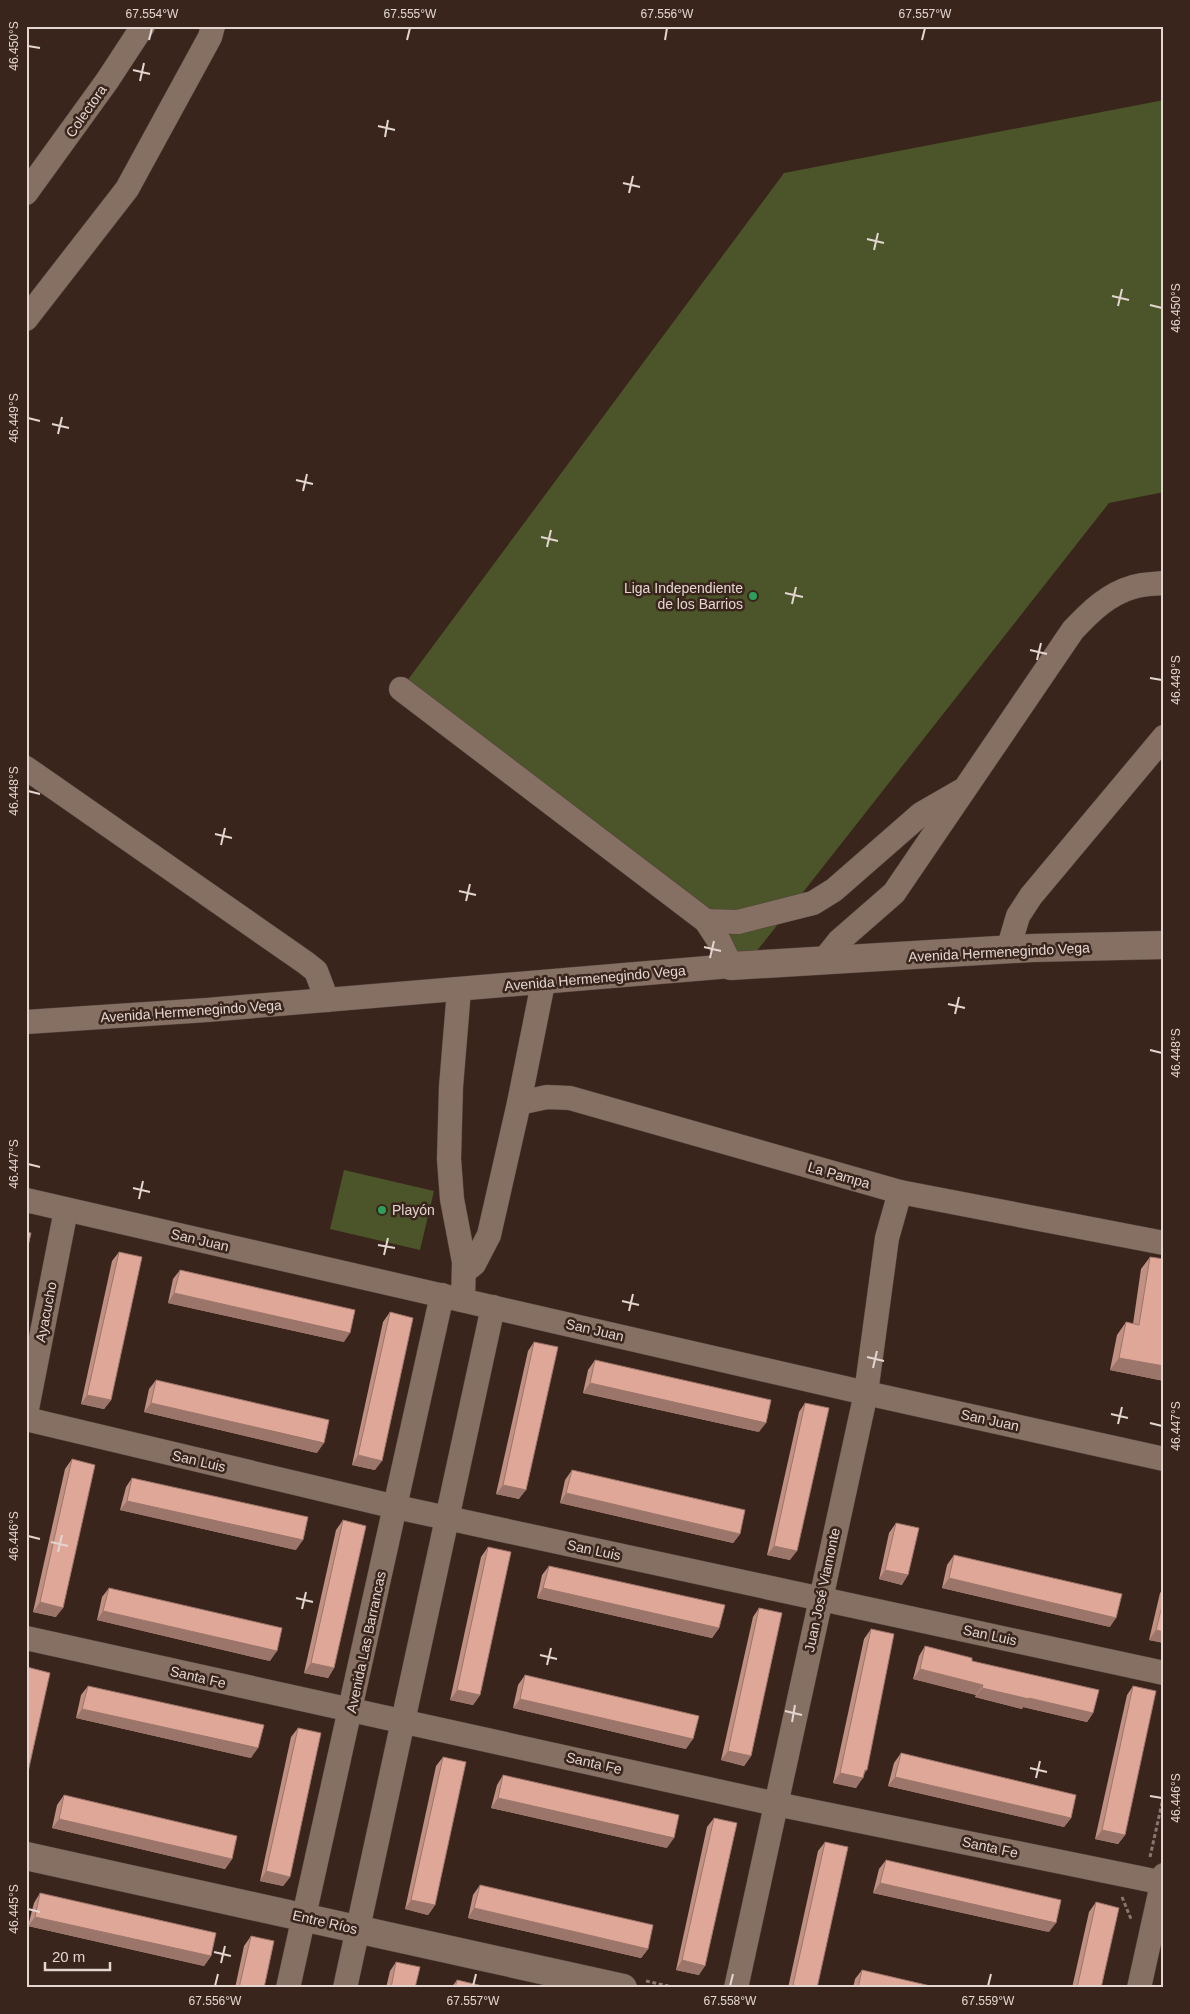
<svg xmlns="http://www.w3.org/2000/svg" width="1190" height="2014" font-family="Helvetica,sans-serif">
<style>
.garden{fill:#4b5529}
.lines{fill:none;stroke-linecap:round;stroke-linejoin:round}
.minor-casing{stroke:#52423b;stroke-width:25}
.tertiary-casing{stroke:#52423b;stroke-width:29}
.path{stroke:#887770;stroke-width:3;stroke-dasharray:4 2.5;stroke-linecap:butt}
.minor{stroke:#866f63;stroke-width:24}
.tertiary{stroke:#866f63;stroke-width:28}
.wall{fill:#c09082}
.shaded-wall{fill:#9c756a}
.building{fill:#dfa797;stroke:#9c756a}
.ticks{fill:none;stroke:#e3d6d0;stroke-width:2}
.leisure-dot{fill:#2e9e5b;stroke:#39251c;stroke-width:2}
.labels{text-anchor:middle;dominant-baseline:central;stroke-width:5;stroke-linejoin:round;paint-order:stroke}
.street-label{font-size:14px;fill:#e3d6d0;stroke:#39251c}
.poi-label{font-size:14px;fill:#e3d6d0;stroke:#39251c;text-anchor:end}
.neatline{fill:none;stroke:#e3d6d0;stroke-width:2}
.ticks-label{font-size:12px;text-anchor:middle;fill:#e3d6d0}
</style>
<rect width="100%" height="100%" fill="#39251c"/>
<g class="garden">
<polygon points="1164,100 1164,492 1109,503 745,966 719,941 401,689 784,173"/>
<polygon points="344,1170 434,1191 420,1250 330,1229"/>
</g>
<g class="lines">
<defs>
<g id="minor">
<polyline points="26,193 107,81 143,26"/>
<polyline points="26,319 127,189 210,37 213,26"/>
<polyline points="26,768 306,963 316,971 327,1000"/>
<polyline points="706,921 738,922 813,903 834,890 921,814 961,791"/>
<polyline points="1008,950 1018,916 1031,896 1164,737"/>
<path d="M823,961L839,941L894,893L1073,630C1090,612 1108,594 1133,587C1142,584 1154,584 1164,583"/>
<polyline points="459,990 451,1087 449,1159 452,1199 464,1262 463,1300"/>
<polyline points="26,1022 207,1010 731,966 719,941 706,921 401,689"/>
<polyline points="519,1103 547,1097 570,1098 900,1192 1164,1243"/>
<polyline points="26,1200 866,1393 1164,1459"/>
<polyline points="464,1272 474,1264 489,1235 519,1103 543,983"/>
<polyline points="26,1414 66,1210"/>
<polyline points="26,1419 396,1507 1164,1673"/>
<polyline points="26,1638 776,1804 1164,1883"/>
<polyline points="288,1988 442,1295"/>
<polyline points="345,1988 493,1307"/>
<polyline points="736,1988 866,1393 887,1238 900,1192"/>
<polyline points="1139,1988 1164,1875"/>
</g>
<g id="tertiary">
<polyline points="731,966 1032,948 1164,945"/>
<polyline points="26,1856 623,1988"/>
</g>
</defs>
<use href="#minor" class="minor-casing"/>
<use href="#tertiary" class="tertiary-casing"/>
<g class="path">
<polyline points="1150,1857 1164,1794"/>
<polyline points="1122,1897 1131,1919"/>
<polyline points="646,1981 677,1988"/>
</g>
<use href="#minor" class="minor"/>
<use href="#tertiary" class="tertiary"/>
</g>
<g class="wall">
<polygon points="119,1252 111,1400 104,1409 81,1404 112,1261"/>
<polygon points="1150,1257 1164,1259 1164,1381 1110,1370 1117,1335 1126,1322 1133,1324 1141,1269"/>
<polygon points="180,1270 344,1342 168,1303 173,1279"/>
<polygon points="390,1312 375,1470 352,1465 383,1322"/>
<polygon points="534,1342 519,1499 496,1494 528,1351"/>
<polygon points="595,1360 759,1432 583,1393 588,1370"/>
<polygon points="156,1380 317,1453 144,1412 149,1389"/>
<polygon points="805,1403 790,1560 767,1555 799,1412"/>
<polygon points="72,1459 56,1617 33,1612 65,1469"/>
<polygon points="572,1470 740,1534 733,1543 560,1503 565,1480"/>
<polygon points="132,1478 296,1550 120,1510 126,1487"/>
<polygon points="343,1520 334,1668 328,1678 304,1673 336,1530"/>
<polygon points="896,1523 902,1585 879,1579 889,1533"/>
<polygon points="488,1547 480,1695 473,1705 450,1700 481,1557"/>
<polygon points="954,1555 1110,1627 942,1588 947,1565"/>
<polygon points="549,1566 719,1628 712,1638 537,1598 542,1575"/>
<polygon points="109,1588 270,1661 97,1620 102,1597"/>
<polygon points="1164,1588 1164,1643 1149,1640 1160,1593"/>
<polygon points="759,1608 751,1756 744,1766 721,1760 753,1617"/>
<polygon points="871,1629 864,1774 856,1788 833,1783 864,1639"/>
<polygon points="925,1646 972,1661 1093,1713 1087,1722 1023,1707 1022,1709 975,1697 976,1695 913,1679 919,1656"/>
<polygon points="525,1675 686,1749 513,1708 518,1685"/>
<polygon points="88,1686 251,1758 76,1718 81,1695"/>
<polygon points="1133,1686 1125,1835 1118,1844 1095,1839 1127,1695"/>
<polygon points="298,1728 290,1877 283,1886 260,1881 291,1737"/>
<polygon points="901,1753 1071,1818 1064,1827 888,1786 894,1763"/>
<polygon points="443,1757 435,1905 428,1915 405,1909 436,1766"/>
<polygon points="503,1775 667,1848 491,1808 497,1785"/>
<polygon points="64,1795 232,1859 225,1869 52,1828 57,1805"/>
<polygon points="714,1818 699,1975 676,1970 707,1827"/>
<polygon points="825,1842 817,1988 788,1988 818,1851"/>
<polygon points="886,1860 1049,1932 873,1893 879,1869"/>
<polygon points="480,1885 648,1949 641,1958 468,1918 473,1895"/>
<polygon points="40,1893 211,1956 204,1966 28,1926 34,1903"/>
<polygon points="1096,1902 1101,1988 1072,1988 1089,1912"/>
<polygon points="251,1936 264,1988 235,1988 244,1946"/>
<polygon points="396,1962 415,1988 386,1988 390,1971"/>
<polygon points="862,1970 939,1988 853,1988 855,1979"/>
<polygon points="457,1980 491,1988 451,1988"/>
</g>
<g class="shaded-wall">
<polygon points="174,1293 350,1333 344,1342 168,1303"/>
<polygon points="1119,1358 1164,1366 1164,1381 1110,1370"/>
<polygon points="590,1383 766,1423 759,1432 583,1393"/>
<polygon points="87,1395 111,1400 104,1409 81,1404"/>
<polygon points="151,1403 324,1443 317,1453 144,1412"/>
<polygon points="358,1455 382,1461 375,1470 352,1465"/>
<polygon points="503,1485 526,1490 519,1499 496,1494"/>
<polygon points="566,1493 740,1534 733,1543 560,1503"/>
<polygon points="127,1501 303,1540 296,1550 120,1510"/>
<polygon points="774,1546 797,1551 790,1560 767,1555"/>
<polygon points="885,1570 908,1575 902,1585 879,1579"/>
<polygon points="949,1578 1116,1618 1110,1627 942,1588"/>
<polygon points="543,1588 719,1628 712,1638 537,1598"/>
<polygon points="40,1602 63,1608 56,1617 33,1612"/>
<polygon points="103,1611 277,1651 270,1661 97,1620"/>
<polygon points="1156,1630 1164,1632 1164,1643 1149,1640"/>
<polygon points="311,1663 334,1668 328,1678 304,1673"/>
<polygon points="920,1669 983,1685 976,1695 913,1679"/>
<polygon points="982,1688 1029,1698 1093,1713 1087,1722 1023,1707 1022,1709 975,1697"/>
<polygon points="457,1690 480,1695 473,1705 450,1700"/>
<polygon points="520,1699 693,1739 686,1749 513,1708"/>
<polygon points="82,1709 258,1748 251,1758 76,1718"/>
<polygon points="728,1751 751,1756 744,1766 721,1760"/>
<polygon points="865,1770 867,1770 861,1778 863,1778 856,1788 833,1783 840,1773"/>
<polygon points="895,1777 1071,1818 1064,1827 888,1786"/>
<polygon points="498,1798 674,1838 667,1848 491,1808"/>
<polygon points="59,1819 232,1859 225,1869 52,1828"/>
<polygon points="1102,1830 1125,1835 1118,1844 1095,1839"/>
<polygon points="266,1871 290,1877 283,1886 260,1881"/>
<polygon points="880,1883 1056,1923 1049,1932 873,1893"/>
<polygon points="411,1900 435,1905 428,1915 405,1909"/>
<polygon points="474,1908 648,1949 641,1958 468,1918"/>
<polygon points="35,1917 211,1956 204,1966 28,1926"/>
<polygon points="682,1960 705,1966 699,1975 676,1970"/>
<polygon points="793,1985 807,1988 791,1988"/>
</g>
<g class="building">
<polygon points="26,1232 31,1233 26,1255"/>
<polygon points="119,1252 142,1257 111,1400 87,1395"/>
<polygon points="1150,1257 1164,1259 1164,1366 1119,1358 1126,1322 1139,1325"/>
<polygon points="180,1270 355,1310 350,1333 174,1293"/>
<polygon points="390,1312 413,1318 382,1461 358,1455"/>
<polygon points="534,1342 558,1347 526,1490 503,1485"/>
<polygon points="595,1360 771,1400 766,1423 590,1383"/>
<polygon points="156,1380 329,1420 324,1443 151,1403"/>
<polygon points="805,1403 829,1408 797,1551 774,1546"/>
<polygon points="72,1459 95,1465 63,1608 40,1602"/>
<polygon points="572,1470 745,1510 740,1534 566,1493"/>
<polygon points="132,1478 308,1517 303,1540 127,1501"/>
<polygon points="343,1520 366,1526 334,1668 311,1663"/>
<polygon points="896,1523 919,1528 908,1575 885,1570"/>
<polygon points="488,1547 511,1552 480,1695 457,1690"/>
<polygon points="954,1555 1122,1594 1116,1618 949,1578"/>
<polygon points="549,1566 725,1605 719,1628 543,1588"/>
<polygon points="109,1588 282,1628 277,1651 103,1611"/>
<polygon points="1164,1598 1164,1632 1156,1630"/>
<polygon points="759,1608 782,1613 751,1756 728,1751"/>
<polygon points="871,1629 894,1634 867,1770 865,1770 863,1778 840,1773"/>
<polygon points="925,1646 972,1658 972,1661 1099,1690 1093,1713 1029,1698 1029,1699 982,1688 983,1685 920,1669"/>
<polygon points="27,1667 50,1673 26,1781 26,1671"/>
<polygon points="525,1675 699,1716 693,1739 520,1699"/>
<polygon points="88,1686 264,1725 258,1748 82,1709"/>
<polygon points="1133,1686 1156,1691 1125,1835 1102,1830"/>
<polygon points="298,1728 321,1733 290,1877 266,1871"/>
<polygon points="901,1753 1076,1795 1071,1818 895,1777"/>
<polygon points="443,1757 466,1762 435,1905 411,1900"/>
<polygon points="503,1775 679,1815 674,1838 498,1798"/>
<polygon points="64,1795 237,1836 232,1859 59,1819"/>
<polygon points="714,1818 737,1823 705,1966 682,1960"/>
<polygon points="825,1842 848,1847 817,1988 807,1988 793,1985"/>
<polygon points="886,1860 1061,1900 1056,1923 880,1883"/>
<polygon points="480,1885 653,1925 648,1949 474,1908"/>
<polygon points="40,1893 216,1933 211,1956 35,1917"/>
<polygon points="1096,1902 1119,1908 1101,1988 1077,1988"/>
<polygon points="251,1936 274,1941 264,1988 239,1988"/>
<polygon points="396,1962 420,1967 415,1988 391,1988"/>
<polygon points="862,1970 939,1988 858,1988"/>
<polygon points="457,1980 491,1988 455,1988"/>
</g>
<path class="ticks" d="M149,40L152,28M407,40L410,28M665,40L667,28M922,40L925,28M28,46L40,48M133,70L150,74M140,81L144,63M378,126L395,130M385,137L388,120M623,183L640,187M629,193L633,176M867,239L884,243M874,250L878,233M1112,296L1129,300M1150,305L1162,308M1118,306L1122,289M28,418L40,421M52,424L69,428M58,434L62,417M296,480L313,484M303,491L307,474M541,537L558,541M547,547L551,530M785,593L803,597M792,604L796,587M1030,650L1047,654M1037,660L1041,643M1150,678L1162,680M28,791L40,794M215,834L232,838M221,845L225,828M459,891L476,895M466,901L470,884M704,947L721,951M710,958L714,941M948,1004L965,1008M955,1014L959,997M1150,1050L1162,1053M28,1164L40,1167M133,1188L150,1192M139,1199L143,1181M378,1245L395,1248M384,1255L388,1238M622,1301L639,1305M629,1311L633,1294M867,1357L884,1361M873,1368L877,1351M1111,1414L1128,1418M1150,1423L1162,1426M1118,1424L1122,1407M28,1536L40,1539M51,1542L68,1546M58,1552L62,1535M296,1598L313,1602M302,1609L306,1592M540,1655L557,1659M547,1665L551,1648M785,1711L802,1715M792,1722L795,1705M1030,1768L1047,1772M1036,1778L1040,1761M1150,1796L1162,1798M28,1909L40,1912M214,1952L231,1956M221,1963L225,1946M215,1986L218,1974M473,1986L476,1974M730,1986L733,1974M988,1986L991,1974"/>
<g class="leisure-dot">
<circle cx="753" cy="596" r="5"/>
<circle cx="382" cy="1210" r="5"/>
</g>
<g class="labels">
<g class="street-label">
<text transform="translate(86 111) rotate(-55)">Colectora</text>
<text transform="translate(999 952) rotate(-3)">Avenida Hermenegindo Vega</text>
<text transform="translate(595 978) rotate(-5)">Avenida Hermenegindo Vega</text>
<text transform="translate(191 1011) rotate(-4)">Avenida Hermenegindo Vega</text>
<text transform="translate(839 1175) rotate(16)">La Pampa</text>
<text transform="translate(200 1240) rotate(13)">San Juan</text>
<text transform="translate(46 1312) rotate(-79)">Ayacucho</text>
<text transform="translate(595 1330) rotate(13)">San Juan</text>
<text transform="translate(990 1420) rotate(12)">San Juan</text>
<text transform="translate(199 1461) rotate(13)">San Luis</text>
<text transform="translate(594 1550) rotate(12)">San Luis</text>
<text transform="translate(822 1590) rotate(-78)">Juan José Viamonte</text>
<text transform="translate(990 1635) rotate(12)">San Luis</text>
<text transform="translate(366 1642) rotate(-78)">Avenida Las Barrancas</text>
<text transform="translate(198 1677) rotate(13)">Santa Fe</text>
<text transform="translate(594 1763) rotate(13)">Santa Fe</text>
<text transform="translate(990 1847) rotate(12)">Santa Fe</text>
<text transform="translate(325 1922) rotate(13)">Entre Ríos</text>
</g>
<g class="poi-label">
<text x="743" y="588">Liga Independiente<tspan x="743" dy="16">de los Barrios</tspan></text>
<text x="392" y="1210" text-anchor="start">Playón</text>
</g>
</g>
<rect width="1190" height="2014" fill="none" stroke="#39251c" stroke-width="55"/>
<path d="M45 1962v8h65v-8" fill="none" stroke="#e3d6d0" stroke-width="2.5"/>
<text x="52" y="1962" font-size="15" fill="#e3d6d0" stroke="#39251c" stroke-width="4" paint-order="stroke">20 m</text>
<rect x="28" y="28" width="1134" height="1958" class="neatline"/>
<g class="ticks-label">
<text x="152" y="18">67.554°W</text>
<text x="410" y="18">67.555°W</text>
<text x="667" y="18">67.556°W</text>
<text x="925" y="18">67.557°W</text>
<text transform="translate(14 46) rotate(-90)" y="4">46.450°S</text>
<text transform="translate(1176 308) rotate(-90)" y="4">46.450°S</text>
<text transform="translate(14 418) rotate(-90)" y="4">46.449°S</text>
<text transform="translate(1176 680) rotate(-90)" y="4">46.449°S</text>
<text transform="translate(14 791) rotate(-90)" y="4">46.448°S</text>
<text transform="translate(1176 1053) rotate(-90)" y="4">46.448°S</text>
<text transform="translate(14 1164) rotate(-90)" y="4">46.447°S</text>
<text transform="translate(1176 1426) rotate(-90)" y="4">46.447°S</text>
<text transform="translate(14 1536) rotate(-90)" y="4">46.446°S</text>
<text transform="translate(1176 1798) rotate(-90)" y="4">46.446°S</text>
<text transform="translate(14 1909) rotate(-90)" y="4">46.445°S</text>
<text x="215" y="2005">67.556°W</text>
<text x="473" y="2005">67.557°W</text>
<text x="730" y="2005">67.558°W</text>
<text x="988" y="2005">67.559°W</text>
</g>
</svg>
